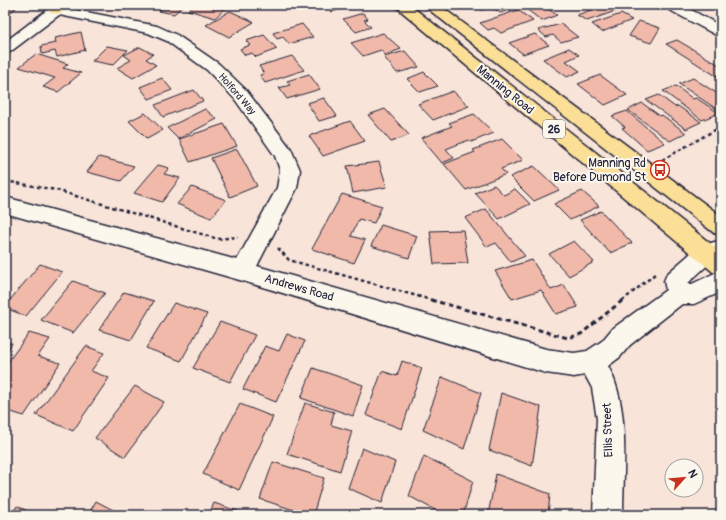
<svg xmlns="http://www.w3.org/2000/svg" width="726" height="520" font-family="Pangolin,sans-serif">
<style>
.building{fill:#f1b9a9;stroke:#22223b}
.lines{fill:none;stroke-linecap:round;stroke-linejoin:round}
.minor-casing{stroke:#22223b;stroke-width:3}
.major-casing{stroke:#22223b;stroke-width:3}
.path-far2{stroke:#22223b;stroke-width:2;stroke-dasharray:3 2;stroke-linecap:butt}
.path-far1{stroke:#22223b;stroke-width:2.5;stroke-dasharray:3.5 3;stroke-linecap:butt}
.path{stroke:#22223b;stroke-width:3;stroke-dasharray:5 3.5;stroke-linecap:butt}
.minor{fill:#fbf7ec;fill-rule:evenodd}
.major{fill:#fbdf96;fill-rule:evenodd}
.labels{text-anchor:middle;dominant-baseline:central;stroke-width:4;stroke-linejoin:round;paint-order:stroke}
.far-street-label{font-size:10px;fill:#22223b;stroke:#fbf7ec}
.shield{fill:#fbf7ec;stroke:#636270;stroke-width:1}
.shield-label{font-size:11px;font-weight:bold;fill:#22223b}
.street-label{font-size:12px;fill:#22223b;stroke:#fbf7ec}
.poi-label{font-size:12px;fill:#22223b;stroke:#fbf7ec;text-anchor:end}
</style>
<rect width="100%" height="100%" fill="#f8e4d8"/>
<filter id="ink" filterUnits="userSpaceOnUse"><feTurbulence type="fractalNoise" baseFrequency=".025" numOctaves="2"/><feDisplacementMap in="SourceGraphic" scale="8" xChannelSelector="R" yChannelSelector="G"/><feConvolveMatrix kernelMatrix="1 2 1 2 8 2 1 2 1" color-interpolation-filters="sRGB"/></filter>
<g filter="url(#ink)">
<g class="building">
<polygon points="166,5 184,5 174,14 159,11"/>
<polygon points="194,5 213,5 226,8 215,18 188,10"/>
<polygon points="269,5 288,5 288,6 273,9"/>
<polygon points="325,5 354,5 331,12"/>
<polygon points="475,5 507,5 512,9 500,13 492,7 481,10"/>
<polygon points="534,5 542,5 557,15 542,21 525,8"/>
<polygon points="605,5 630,6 587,21 577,15"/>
<polygon points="5,6 16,8 5,16"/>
<polygon points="518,10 533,21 501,33 494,28 488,30 480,23"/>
<polygon points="230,11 254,22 229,37 206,25"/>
<polygon points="363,13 368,19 364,20 371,27 356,32 343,19"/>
<polygon points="621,14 632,20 602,32 592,24"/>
<polygon points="639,21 660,28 651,43 629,36"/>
<polygon points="302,24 313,37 289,44 283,37 277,39 273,33"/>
<polygon points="561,24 578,37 561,42 553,35 546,37 538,30"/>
<polygon points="81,32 85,50 57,57 55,51 42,54 41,46 56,43 55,38"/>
<polygon points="383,33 401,49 385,55 381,50 363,56 351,43"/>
<polygon points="535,34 549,45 523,54 509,43"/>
<polygon points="264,35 277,49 256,57 252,53 245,55 240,49 250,45 246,41"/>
<polygon points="677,40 721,66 721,79 666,44"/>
<polygon points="107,46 128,50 113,65 92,61"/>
<polygon points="140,47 153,54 146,59 156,65 133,78 117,68 131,60 124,55"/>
<polygon points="569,48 579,55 566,61 580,71 567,77 543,59"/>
<polygon points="405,51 419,67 397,73 384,57"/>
<polygon points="36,54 68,64 63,68 81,73 58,92 43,87 55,78 19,67"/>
<polygon points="292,56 304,70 265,83 260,75 264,74 259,66"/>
<polygon points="424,72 438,86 420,92 407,79"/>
<polygon points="309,74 320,89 287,99 279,88 290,85 287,81"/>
<polygon points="600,75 627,95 605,105 578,84"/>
<polygon points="162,78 172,90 149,99 140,87"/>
<polygon points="693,78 721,96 721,112 679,84"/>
<polygon points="676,86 693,99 696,98 719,113 702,120 663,91"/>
<polygon points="194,90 203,101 163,117 155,105"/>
<polygon points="453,91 469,106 433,120 418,104"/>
<polygon points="659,95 675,107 678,106 701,122 686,129 646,100"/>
<polygon points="324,98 337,116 319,121 307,103"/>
<polygon points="642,103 660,116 662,115 686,133 670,141 628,110"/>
<polygon points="205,109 217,119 178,139 167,128"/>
<polygon points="385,109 409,135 391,142 368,115"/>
<polygon points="627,111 665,143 647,150 622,128 625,127 612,116"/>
<polygon points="145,113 163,130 147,139 129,121"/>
<polygon points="474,114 494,133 471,142 469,140 446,149 454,158 442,163 421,138 452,126 449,123"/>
<polygon points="350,121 365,141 323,156 309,136"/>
<polygon points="224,124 237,146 190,162 179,139"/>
<polygon points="502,139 523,160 501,169 506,174 466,190 444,164 475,152 473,150"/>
<polygon points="237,149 257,186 230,197 211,158"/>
<polygon points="99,157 134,166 121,181 87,172"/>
<polygon points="379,162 387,187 353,193 347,166"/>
<polygon points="158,165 169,168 164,174 180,178 162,202 134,193"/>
<polygon points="534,166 559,190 534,201 510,177"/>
<polygon points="494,185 504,195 515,189 530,204 499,219 475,193"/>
<polygon points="192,187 226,200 211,218 177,204"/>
<polygon points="582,191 599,206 570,220 554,204"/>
<polygon points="342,194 382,206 374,223 359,219 351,236 365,240 354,263 312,249"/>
<polygon points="486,209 525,256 511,262 496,243 487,247 465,218"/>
<polygon points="601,211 632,243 610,253 580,220"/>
<polygon points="381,225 417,236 409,258 371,246"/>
<polygon points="463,230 468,263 434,264 430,231"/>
<polygon points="574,241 594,262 569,276 549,254"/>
<polygon points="532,260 551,290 564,285 578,307 556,314 541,290 512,299 495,271"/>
<polygon points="40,264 62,272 26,316 5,308 5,306"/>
<polygon points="73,281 105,293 73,333 41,320"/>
<polygon points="124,292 154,301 131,340 99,330"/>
<polygon points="174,303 207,314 181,361 146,348"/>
<polygon points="220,322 255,335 230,382 193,368"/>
<polygon points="29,333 50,339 38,356 60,363 24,416 5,410 5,366"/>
<polygon points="287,334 305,341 276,402 243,389 265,346 279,351"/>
<polygon points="5,343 12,343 5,356"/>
<polygon points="86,346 104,353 91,371 109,378 73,431 36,415"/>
<polygon points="402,361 422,368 402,429 366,415 382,371 397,376"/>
<polygon points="313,368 363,385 353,416 301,398"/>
<polygon points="442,377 481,393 464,449 423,430"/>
<polygon points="135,386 164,402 125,457 95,438"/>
<polygon points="501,393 541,407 532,466 489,450"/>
<polygon points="305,403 334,412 331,425 352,431 340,471 287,454"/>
<polygon points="240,404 273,417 239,490 203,474"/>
<polygon points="362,448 395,462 382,503 348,488"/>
<polygon points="424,456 473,481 463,515 444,515 409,496"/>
<polygon points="273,462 324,478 313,515 309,515 260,499"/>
<polygon points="496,474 550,494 548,515 488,515"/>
<polygon points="96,501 115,511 113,515 88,515"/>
<polygon points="214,503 249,515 209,515"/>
<polygon points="17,506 36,515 11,515"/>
</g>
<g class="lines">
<defs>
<g id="minor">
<polygon points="664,5 682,5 721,26 721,36 716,35 666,8"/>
<path d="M56,6L157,26L177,35L219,64L246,90L291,149L300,170L297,188L257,266L546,349L574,353L587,351L602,341L612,329L666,290L664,281L667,274L698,247L721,240V258L713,260L687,284H692L721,270V292L694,304H682L630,345L620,357L608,366C631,409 623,467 623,515H593L597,419L592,388L585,375L574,377L546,373L243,281L5,213V197L237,260L277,188L280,170L275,156L234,98L207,70L167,41L148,33L59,15L10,52L5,54V42L51,7Z"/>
</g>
<g id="major">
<path d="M53,5H69C64,12 59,15 51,13L49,10Z"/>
<polygon points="394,5 410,5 721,252 721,274 713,272"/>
<polygon points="423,5 439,5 721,216 721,235 714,233"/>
</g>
</defs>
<use href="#minor" class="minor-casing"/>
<use href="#major" class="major-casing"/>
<polyline class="path-far2" points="714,131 721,127"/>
<g class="path-far1">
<polyline points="662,160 715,130"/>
<polyline points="5,181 56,190 218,239 238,237"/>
<polyline points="278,248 289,260 435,301"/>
<polyline points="622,301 655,274"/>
</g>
<polyline class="path" points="431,300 568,338 581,334 623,300"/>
<use href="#minor" class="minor"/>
<use href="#major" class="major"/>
</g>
</g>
<defs>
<symbol id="bus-ring" viewBox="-11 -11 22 22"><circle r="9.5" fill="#fbf7ec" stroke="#c8321e" stroke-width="1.5"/><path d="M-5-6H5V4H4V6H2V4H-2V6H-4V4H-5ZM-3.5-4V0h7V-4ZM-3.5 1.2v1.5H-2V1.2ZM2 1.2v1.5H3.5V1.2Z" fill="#c8321e"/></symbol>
</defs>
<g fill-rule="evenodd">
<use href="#bus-ring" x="649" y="159" width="22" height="22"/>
</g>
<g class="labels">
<g class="far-street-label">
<text transform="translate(237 94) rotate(49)">Holford Way</text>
</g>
<rect class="shield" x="543" y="120" width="22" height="18" rx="3"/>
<g class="shield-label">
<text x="554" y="129">26</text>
</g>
<g class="street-label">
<text transform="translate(505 90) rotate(39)">Manning Road</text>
<text transform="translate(299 288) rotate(16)">Andrews Road</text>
<text transform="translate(608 430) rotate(-92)">Ellis Street</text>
</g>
<g class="poi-label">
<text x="646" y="163">Manning Rd<tspan x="646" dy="14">Before Dumond St</tspan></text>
</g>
</g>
<rect width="726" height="520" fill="none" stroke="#fbf7ec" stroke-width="20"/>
<rect x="10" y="10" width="706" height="500" fill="none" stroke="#22223b" stroke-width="1.5" filter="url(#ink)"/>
<g transform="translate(684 478) rotate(63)"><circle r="19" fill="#fbf7ec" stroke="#a4a2a5"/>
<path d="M0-3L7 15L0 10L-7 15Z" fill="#c8321e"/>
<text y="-6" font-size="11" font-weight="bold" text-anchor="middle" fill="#22223b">N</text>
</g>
</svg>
